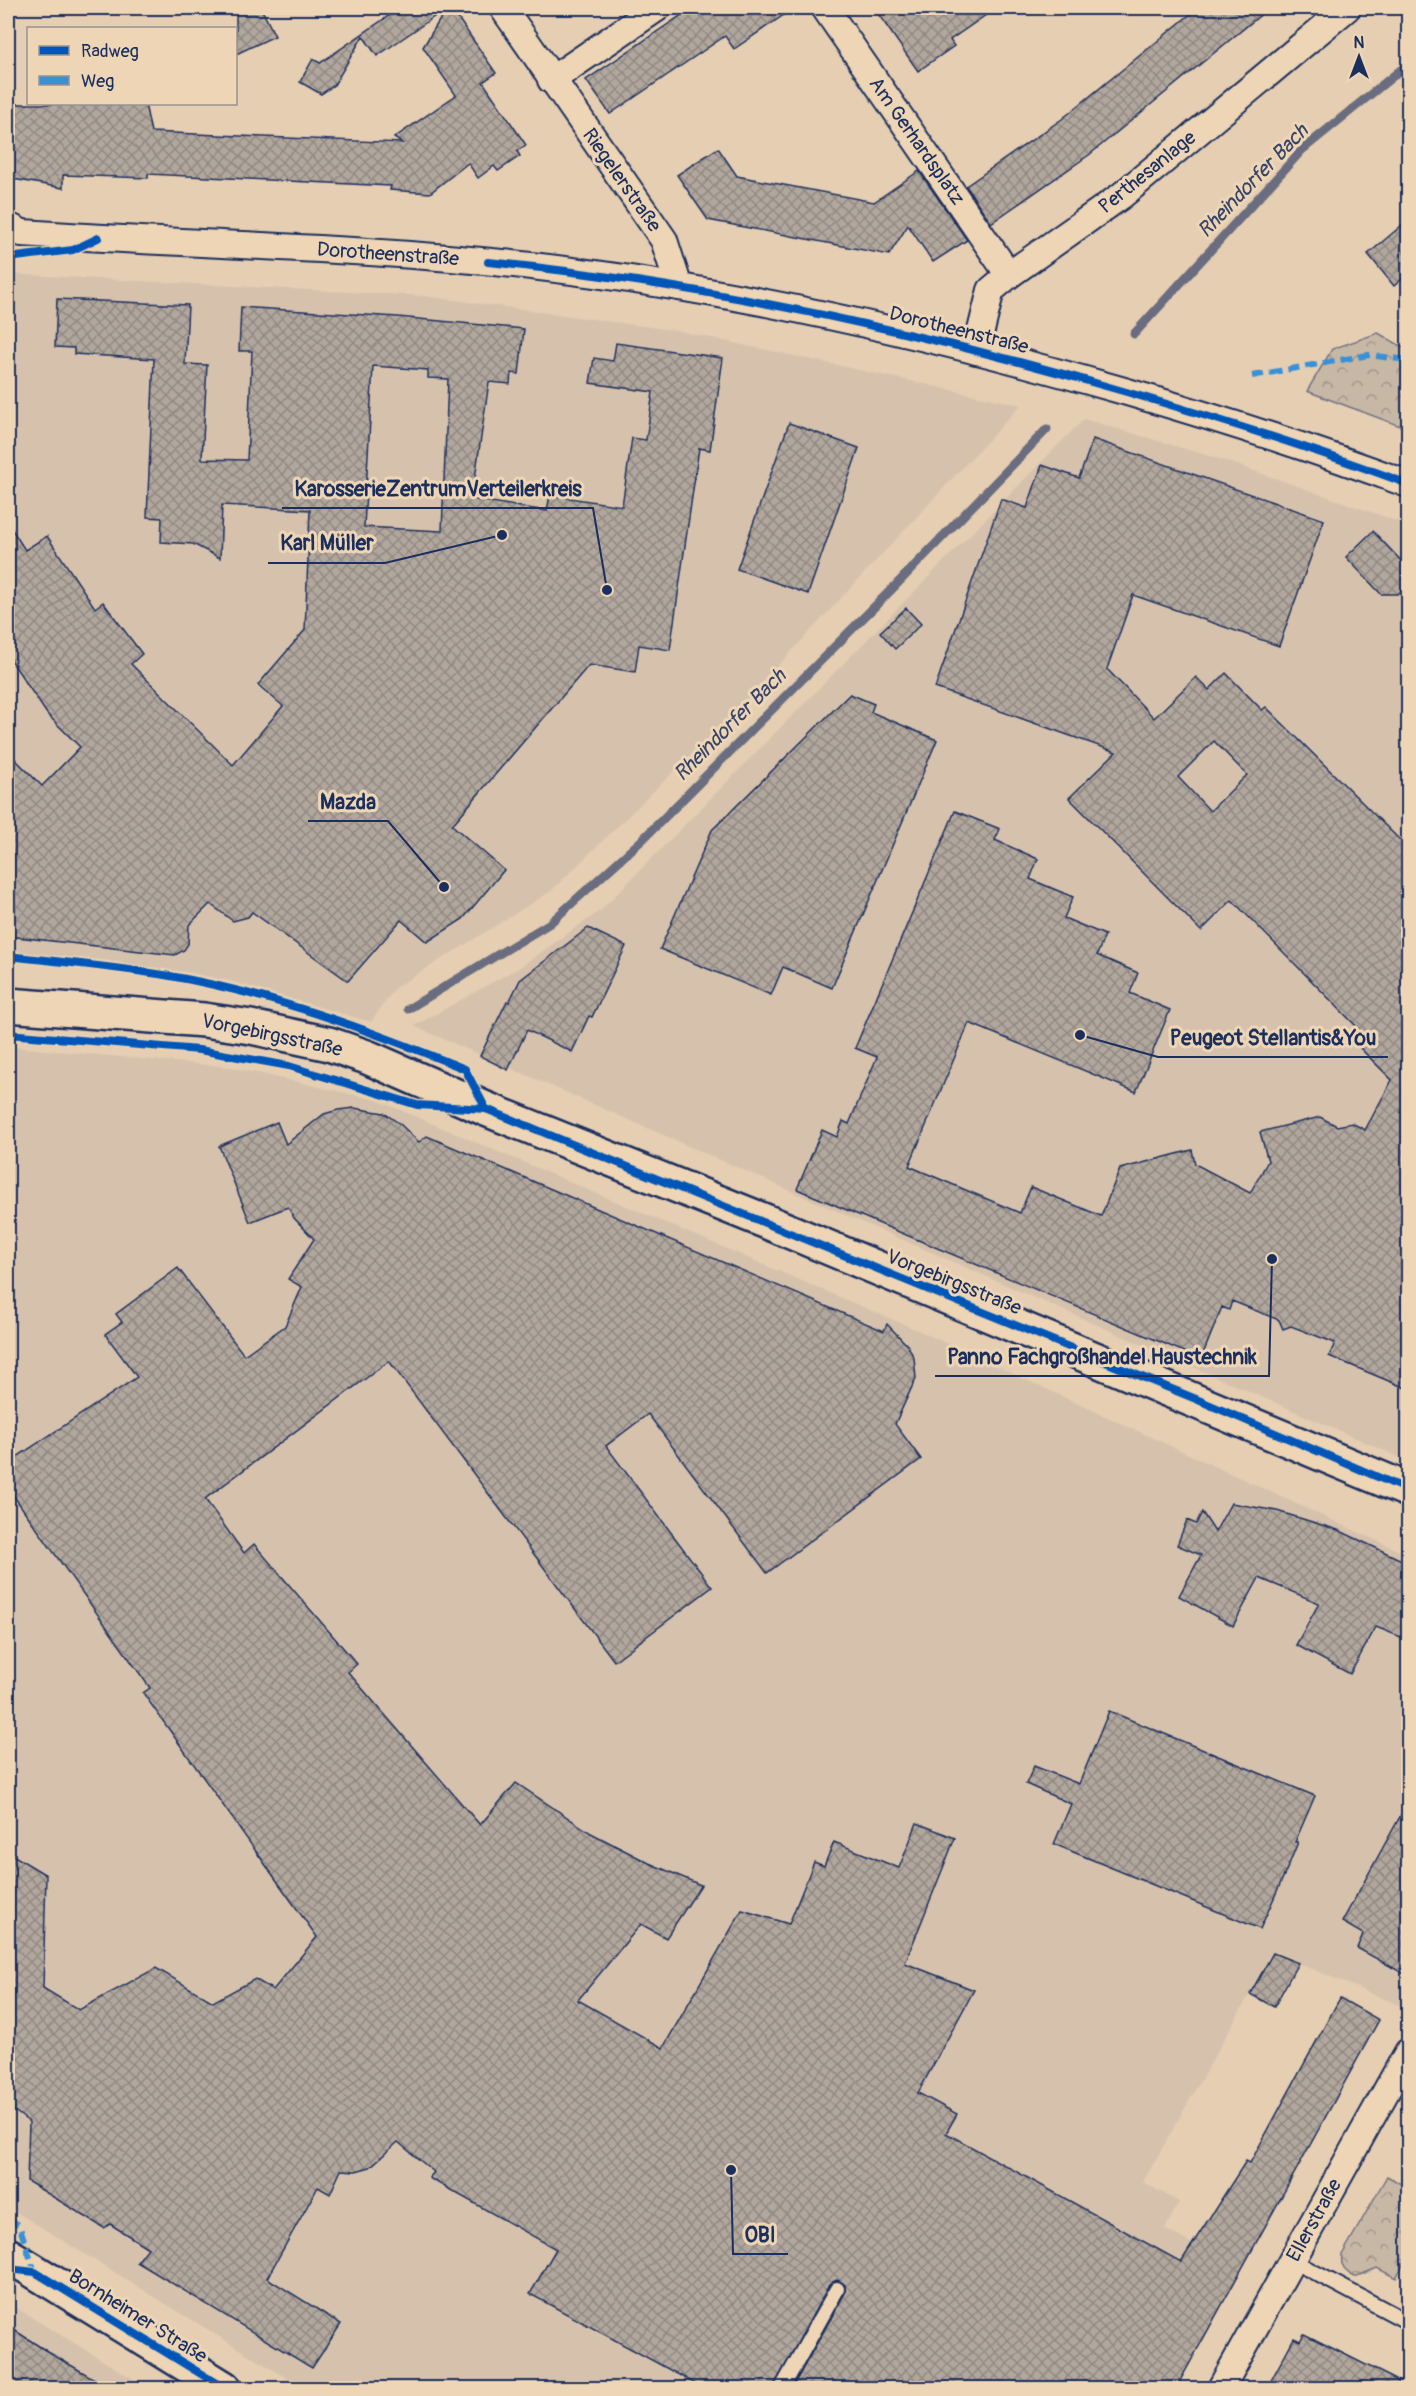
<svg xmlns="http://www.w3.org/2000/svg" width="1416" height="2396" font-family="Pangolin,sans-serif">
<style>
.built{fill:#d6c2ac}
.park{fill:url(#park-crowns);stroke:#717382;stroke-width:1.5}
.lines{fill:none;stroke-linecap:round;stroke-linejoin:round}
.stream{stroke:#6b6d7f;stroke-width:9}
.building{fill:url(#building-cross-hatch);stroke:#1b2f5e;stroke-width:1.5;fill-rule:evenodd}
.lane-casing{stroke:#1b2f5e;stroke-width:18}
.street-casing{stroke:#1b2f5e;stroke-width:30}
.secondary-casing{stroke:#1b2f5e;stroke-width:38}
.lane{stroke:#edd5b5;stroke-width:14}
.street{stroke:#edd5b5;stroke-width:26}
.secondary{stroke:#edd5b5;stroke-width:33}
.quiet{stroke:#3891d7;stroke-width:6;stroke-dasharray:12 6;stroke-linecap:butt}
.cycleway-casing{stroke:#edd5b5;stroke-width:11}
.cycleway{stroke:#0057b8;stroke-width:8}
.labels{text-anchor:middle;dominant-baseline:central;stroke-width:6;stroke-linejoin:round;paint-order:stroke}
.street-label{font-size:20px;fill:#1b2f5e;stroke:#edd5b5}
.water-label{font-size:21px;font-style:italic;fill:#364469;stroke:#edd5b5}
.leader{fill:none;stroke:#1b2f5e;stroke-width:2}
.callout-dot{fill:#1b2f5e;stroke:#edd5b5;stroke-width:2}
.callout-label{font-size:21px;text-anchor:middle;font-weight:bold;fill:#1b2f5e;stroke:#edd5b5;stroke-width:6;stroke-linejoin:round;paint-order:stroke}
</style>
<defs>
<pattern id="park-crowns" width="20" height="18" patternUnits="userSpaceOnUse" patternTransform="scale(1.5)"><rect width="20" height="18" fill="#c7b7a5"/><path d="M2 6a3 3 0 1 1 6 0M12 15a3 3 0 1 1 6 0" fill="none" stroke="#a1958a"/></pattern>
<pattern id="building-cross-hatch" width="8" height="8" patternUnits="userSpaceOnUse" patternTransform="scale(1.5)"><rect width="8" height="8" fill="#b2a79d"/><path d="M0 0l8 8M0 8l8-8" fill="none" stroke="#908883"/></pattern>
</defs>
<rect width="100%" height="100%" fill="#e5ceb2"/>
<filter id="ink" filterUnits="userSpaceOnUse"><feTurbulence type="fractalNoise" baseFrequency=".0167" numOctaves="2"/><feDisplacementMap in="SourceGraphic" scale="12" xChannelSelector="R" yChannelSelector="G"/><feConvolveMatrix kernelMatrix="1 2 1 2 8 2 1 2 1" color-interpolation-filters="sRGB"/></filter>
<g filter="url(#ink)">
<g class="built">
<polygon points="8,274 424,296 679,331 1021,405 735,712 550,892 395,988 371,1022 230,981 186,972 102,960 8,952"/>
<polygon points="1084,419 1226,461 1408,525 1408,1461 414,1026 520,967 601,910"/>
<polygon points="13,1047 230,1067 377,1100 924,1333 1408,1555 1408,1991 1401,2006 1273,1953 1143,2182 1179,2202 1165,2229 1241,2271 1176,2388 303,2388 8,2207 8,1048"/>
<polygon points="8,2303 148,2388 8,2388"/>
</g>
<g class="park">
<polygon points="1378,333 1408,350 1408,429 1307,391 1332,349"/>
<path d="M1387,2176L1408,2188V2255L1396,2278L1377,2268L1355,2277C1345,2272 1340,2267 1342,2255Z"/>
</g>
<g class="lines">
<g class="stream">
<polyline points="1134,334 1302,150 1408,64"/>
<polyline points="408,1009 550,923 642,840 893,588 1047,429"/>
</g>
</g>
<g class="building">
<polygon points="236,8 261,8 275,36 236,54"/>
<polygon points="400,8 451,8 496,73 483,82 526,145 517,151 520,156 498,171 494,166 478,178 468,163 430,193 390,190 391,186 148,174 148,178 63,175 63,188 8,178 8,104 145,104 151,132 402,143 394,138 456,95 423,47 447,8 377,56 363,36 334,85 321,94 300,82 313,59 320,63"/>
<polygon points="692,8 794,8 734,49 725,36 610,114 586,80"/>
<polygon points="874,8 996,8 950,40 954,46 918,71"/>
<polygon points="1198,8 1269,8 1089,155 991,223 966,186 1062,119"/>
<polygon points="718,148 737,176 874,202 919,171 967,240 933,262 908,225 889,255 708,220 677,175"/>
<polygon points="1408,220 1408,274 1394,286 1368,254"/>
<path d="M57,299L188,305L185,364L207,365L202,459L247,460L252,351H239L241,307L398,317L524,329L519,374L511,373L510,384L489,382L472,499L547,511L550,495L622,506L632,438L646,440L653,392L590,383L594,358L613,361L616,343L723,358L710,450L699,448L670,650L639,645L635,672L589,665L452,825L504,870L463,919L427,942L401,920L348,981L252,912L248,917L233,921L210,904L189,925L188,944L184,950L175,955L8,936V752L42,786L80,747L47,714L8,656V523L25,550L47,536L95,608L103,602L142,654L131,664L233,765L283,706L258,685L305,630L310,510L222,505L220,558L193,544L161,542L162,518L147,517L154,359L74,354V348L55,347ZM373,366L428,370V378L448,379L442,531L364,527Z"/>
<polygon points="789,423 859,448 808,594 737,569"/>
<path d="M1093,439L1324,520L1279,646L1133,595L1107,669L1154,718L1196,677L1209,690L1226,673L1262,710L1266,707L1408,848V1389L1329,1356L1335,1343L1291,1326L1283,1329L1279,1320L1232,1301L1229,1310L1222,1307L1201,1359L797,1189L822,1130L837,1137L843,1121L849,1124L877,1057L855,1048L955,811L1000,829L995,840L1038,859L1030,879L1073,897L1064,918L1105,935L1097,955L1138,973L1130,993L1170,1010L1136,1092L969,1023L909,1166L1020,1213L1031,1187L1101,1216L1120,1169L1192,1150L1195,1164L1250,1193L1268,1161L1260,1132L1320,1117L1337,1126L1352,1123L1365,1130L1392,1080L1349,1037L1358,1028L1232,900L1201,931L1069,798L1116,752L935,688L1001,499L1027,508L1042,465L1079,478ZM1214,741L1247,775L1210,811L1178,777Z"/>
<polygon points="1373,531 1408,568 1407,585 1398,594 1381,594 1346,557"/>
<polygon points="906,608 921,624 895,649 880,632"/>
<polygon points="850,694 874,704 871,712 937,740 832,988 783,967 771,995 660,949 712,830"/>
<polygon points="588,928 626,946 592,1017 589,1016 572,1052 527,1030 508,1070 480,1056 507,1001 509,1002 520,980"/>
<polygon points="354,1108 384,1113 400,1124 419,1142 427,1136 884,1331 887,1324 908,1346 914,1358 916,1378 895,1424 921,1459 767,1573 648,1414 606,1446 712,1587 614,1661 389,1361 205,1499 244,1553 254,1544 357,1664 348,1672 480,1825 516,1783 591,1833 649,1863 701,1885 666,1938 641,1924 578,2000 663,2048 742,1910 789,1924 814,1862 824,1866 834,1842 899,1868 917,1823 955,1838 905,1963 974,1990 918,2093 957,2114 946,2133 1181,2262 1246,2161 1250,2163 1340,1998 1379,2020 1176,2388 792,2388 845,2293 845,2285 837,2280 829,2285 773,2388 703,2388 530,2294 556,2249 429,2178 434,2172 398,2142 370,2167 356,2171 341,2170 330,2194 318,2187 267,2278 341,2324 312,2368 137,2262 148,2248 110,2224 104,2228 27,2181 29,2122 8,2106 8,1852 46,1875 43,1988 79,2010 156,1968 213,2002 255,1979 273,1990 317,1937 143,1693 150,1688 8,1488 8,1463 137,1377 105,1334 122,1322 116,1314 178,1268 244,1355 285,1326 302,1287 288,1279 314,1239 294,1218 288,1207 250,1222 219,1146 277,1122 286,1144 324,1114 338,1110"/>
<polygon points="1231,1503 1277,1511 1338,1530 1408,1563 1408,1640 1376,1627 1350,1674 1296,1645 1319,1603 1259,1578 1233,1626 1179,1596 1201,1555 1177,1545 1187,1520 1196,1524 1202,1512 1215,1532"/>
<polygon points="1109,1711 1315,1796 1295,1842 1298,1842 1290,1862 1260,1929 1054,1844 1071,1804 1026,1784 1034,1766 1079,1784"/>
<polygon points="1408,1802 1408,1976 1357,1948 1363,1934 1342,1922"/>
<polygon points="1273,1953 1298,1963 1274,2007 1250,1994"/>
<polygon points="8,2326 48,2352 110,2388 8,2388"/>
<polygon points="1304,2334 1408,2386 1408,2388 1267,2388 1294,2338 1300,2341"/>
</g>
<g class="lines">
<defs>
<g id="lane">
<polyline points="1291,2260 1408,2322"/>
<polyline points="782,2388 837,2289"/>
</g>
<g id="street">
<polyline points="503,8 664,240 679,287"/>
<polyline points="825,8 1009,275"/>
<polyline points="551,80 657,8"/>
<path d="M8,226L22,233C195,245 368,247 540,267C738,290 934,336 1124,391C1220,419 1315,449 1408,484"/>
<polyline points="976,351 991,290 1009,275 1121,196 1347,8"/>
<polyline points="1221,2388 1408,2052"/>
</g>
<g id="secondary">
<polyline points="8,1005 204,1020 251,1027 329,1044 367,1057 486,1109 760,1219 1408,1490"/>
<polyline points="8,2255 224,2388"/>
</g>
</defs>
<use href="#lane" class="lane-casing"/>
<use href="#street" class="street-casing"/>
<use href="#secondary" class="secondary-casing"/>
<use href="#lane" class="lane"/>
<use href="#street" class="street"/>
<use href="#secondary" class="secondary"/>
<g class="quiet">
<polyline points="1252,376 1368,355 1408,360"/>
<polyline points="8,2218 19,2225 35,2272 32,2272"/>
</g>
<defs>
<g id="cycleway">
<polyline points="8,258 73,250 98,238"/>
<path d="M488,262C703,284 915,330 1123,391C1219,419 1315,449 1408,484"/>
<path d="M8,956C62,962 116,967 170,976C272,994 369,1030 465,1069L486,1109"/>
<polyline points="8,1034 199,1050 289,1066 417,1105 486,1109 1196,1399 1408,1490"/>
<polyline points="8,2269 35,2272 224,2388"/>
</g>
</defs>
<use href="#cycleway" class="cycleway-casing"/>
<use href="#cycleway" class="cycleway"/>
</g>
</g>
<g class="labels">
<g class="street-label">
<text transform="translate(917 141) rotate(55)">Am Gerhardsplatz</text>
<text transform="translate(1147 172) rotate(-39)">Perthesanlage</text>
<text transform="translate(622 180) rotate(55)">Riegelerstraße</text>
<text transform="translate(388 254) rotate(4)">Dorotheenstraße</text>
<text transform="translate(959 330) rotate(14)">Dorotheenstraße</text>
<text transform="translate(272 1035) rotate(12)">Vorgebirgsstraße</text>
<text transform="translate(954 1282) rotate(22)">Vorgebirgsstraße</text>
<text transform="translate(1314 2220) rotate(-61)">Ellerstraße</text>
<text transform="translate(138 2316) rotate(32)">Bornheimer Straße</text>
</g>
<g class="water-label">
<text transform="translate(1253 181) rotate(-46)">Rheindorfer Bach</text>
<text transform="translate(730 725) rotate(-45)">Rheindorfer Bach</text>
</g>
</g>
<path class="leader" d="M607 590L593 508H282M502 535L385 563H268M444 887L388 821H308M1080 1035L1158 1057H1388M1272 1259L1269 1376H935M731 2170L733 2254H788"/>
<g class="callout-dot">
<circle cx="607" cy="590" r="6"/>
<circle cx="502" cy="535" r="6"/>
<circle cx="444" cy="887" r="6"/>
<circle cx="1080" cy="1035" r="6"/>
<circle cx="1272" cy="1259" r="6"/>
<circle cx="731" cy="2170" r="6"/>
</g>
<g class="callout-label">
<text x="438" y="496">KarosserieZentrumVerteilerkreis</text>
<text x="327" y="550">Karl Müller</text>
<text x="348" y="809">Mazda</text>
<text x="1273" y="1045">Peugeot Stellantis&amp;You</text>
<text x="1102" y="1364">Panno Fachgroßhandel Haustechnik</text>
<text x="760" y="2242">OBI</text>
</g>
<rect width="1416" height="2396" fill="none" stroke="#edd5b5" stroke-width="30"/>
<rect x="15" y="15" width="1386" height="2366" fill="none" stroke="#1b2f5e" stroke-width="2" filter="url(#ink)"/>
<rect x="27" y="27" width="210" height="78" fill="#edd5b5" stroke="#999392" stroke-width="1.5"/>
<rect x="39" y="46" width="30" height="9" fill="#0057b8" stroke="#999392" stroke-width="1.5"/>
<text x="81" y="57" font-size="18" fill="#1b2f5e">Radweg</text>
<rect x="39" y="76" width="30" height="9" fill="#3891d7" stroke="#999392" stroke-width="1.5"/>
<text x="81" y="87" font-size="18" fill="#1b2f5e">Weg</text>
<g transform="translate(1359 57)" stroke="#edd5b5" stroke-width="4.5" paint-order="stroke">
<path d="M0-4.5L10 22L0 15L-10 22Z" fill="#1b2f5e"/>
<text y="-9" font-size="16" font-weight="bold" text-anchor="middle" fill="#1b2f5e">N</text>
</g>
</svg>
